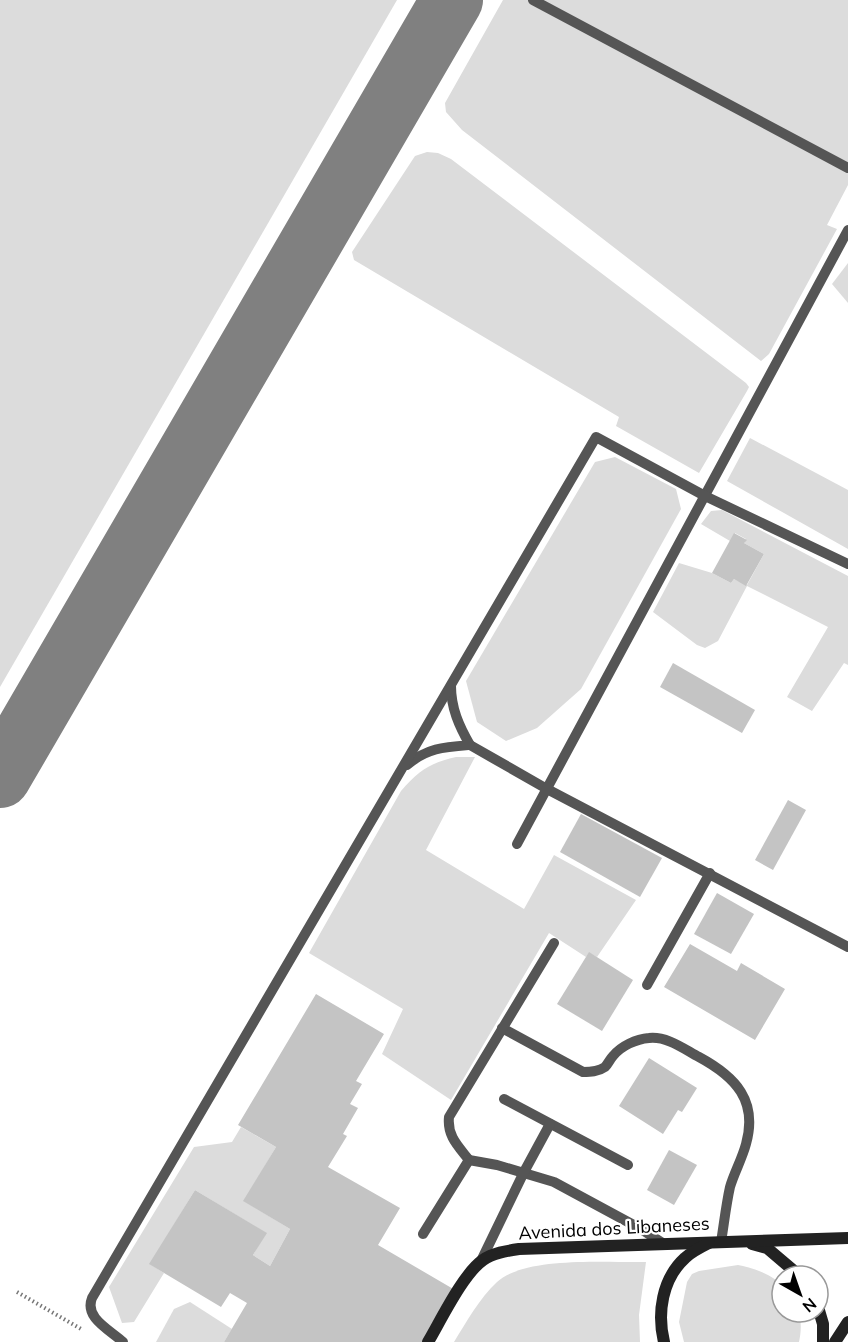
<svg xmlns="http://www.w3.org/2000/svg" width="848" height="1342" font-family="Mulish,sans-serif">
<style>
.green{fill:#dcdcdc}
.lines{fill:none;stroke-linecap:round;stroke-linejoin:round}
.taxiway{stroke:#808080;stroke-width:62}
.building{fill:#c4c4c4}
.path{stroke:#777;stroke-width:4;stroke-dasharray:1.5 3;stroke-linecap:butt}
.service{stroke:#555;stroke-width:10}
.secondary{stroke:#222;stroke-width:12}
.labels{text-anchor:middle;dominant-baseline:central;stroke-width:4.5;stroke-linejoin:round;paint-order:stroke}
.street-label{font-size:18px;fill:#000;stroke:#fff}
</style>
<rect width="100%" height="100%" fill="#fff"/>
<g class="green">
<polygon points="0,0 397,0 0,687"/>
<polygon points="503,0 848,0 848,185 827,225 837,229 769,354 761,361 462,130 446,112 445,103"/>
<polygon points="427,152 438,153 451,159 746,383 749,387 747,391 699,473 616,426 619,417 354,260 352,252 415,156"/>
<polygon points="848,263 848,303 832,284"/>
<polygon points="750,438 848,490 848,549 727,481"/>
<polygon points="615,457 676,489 681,509 581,689 537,728 506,741 477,722 466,681 595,462"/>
<polygon points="722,510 848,576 848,665 844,663 812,711 787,697 828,627 747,586 718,641 705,648 697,645 653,612 679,563 712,573 731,583 734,579 747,585 764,554 744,543 746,539 735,533 730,541 701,524 711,511"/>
<path d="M456,757H475L426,850L524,909L554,855L636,900L597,957L589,953L586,957L549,933L451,1100L382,1054L403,1009L309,953L401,791C419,770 430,763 456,757Z"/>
<polygon points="241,1127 276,1147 244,1201 290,1229 270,1266 253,1255 266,1233 195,1190 150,1264 164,1273 134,1322 122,1323 109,1287 194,1147 232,1142"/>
<path d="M646,1262L639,1315L640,1342H454C467,1321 479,1299 497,1282C525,1256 608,1263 646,1262Z"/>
<path d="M738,1265C750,1267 776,1275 782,1287C784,1293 782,1305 782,1312H798C802,1320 801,1333 799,1342H684L679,1322L687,1282L692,1274L699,1271Z"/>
<polygon points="190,1302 232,1329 224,1342 156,1342 174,1309"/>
</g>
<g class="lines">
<polyline class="taxiway" points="0,777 452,0"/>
</g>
<g class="building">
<polygon points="734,533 747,540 744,543 764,554 746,586 734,579 731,583 712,573"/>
<polygon points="673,663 755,710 742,733 660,687"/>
<polygon points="788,800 806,810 773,870 755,860"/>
<polygon points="581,814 662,858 640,897 560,852"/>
<polygon points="717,893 754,914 731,954 694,934"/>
<polygon points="690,944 737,971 741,963 785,989 755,1040 664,987"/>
<polygon points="589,952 633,980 602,1031 557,1004"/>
<polygon points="316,994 384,1034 356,1081 362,1084 350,1104 358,1108 343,1134 347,1136 328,1167 400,1208 378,1245 455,1290 425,1342 224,1342 247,1303 230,1293 221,1307 149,1264 195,1190 267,1233 253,1255 270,1266 290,1229 243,1201 276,1147 238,1125"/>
<polygon points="649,1058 697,1088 682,1112 678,1110 663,1134 619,1106"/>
<polygon points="669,1150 697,1165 674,1205 647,1190"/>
</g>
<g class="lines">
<polyline class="path" points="17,1292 83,1330"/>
<g class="service">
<polyline points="533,0 848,168"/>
<polyline points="470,745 547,789 848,947"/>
<path d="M407,765C427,748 444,747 470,745C459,726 451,708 451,686"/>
<polyline points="517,844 848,230"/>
<polyline points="647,985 710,873"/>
<path d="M502,1028L583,1072C590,1072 598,1072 605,1067C608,1064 610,1059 613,1056C621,1046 636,1039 649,1038C667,1036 684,1049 699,1057C736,1077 758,1101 746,1144C742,1159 734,1173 730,1187C726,1205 724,1224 721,1242"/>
<polyline points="504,1099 628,1165"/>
<path d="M469,1160C458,1146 447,1136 449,1117L554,943"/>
<polyline points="423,1234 469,1160 497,1165 554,1182 641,1229 664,1244"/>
<polyline points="481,1261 524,1172 550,1124"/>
<path d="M123,1342C110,1330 84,1318 92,1298L596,437L705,496L848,564"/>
</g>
<g class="secondary">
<polyline points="752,1244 767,1248 800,1276"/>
<polyline points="818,1307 823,1324 823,1342"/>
<path d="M428,1342C441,1320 463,1274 483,1260C493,1253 506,1251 519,1249L848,1238"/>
<path d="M664,1342C657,1313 662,1279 685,1258C691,1252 701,1247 709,1243"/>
<polyline points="835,1342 848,1322"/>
</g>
</g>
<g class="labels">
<g class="street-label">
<text transform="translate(614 1228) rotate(-3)">Avenida dos Libaneses</text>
</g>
</g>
<g transform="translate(800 1294) rotate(140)"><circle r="28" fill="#ffffff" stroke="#999999" stroke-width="1.5"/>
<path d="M0-4.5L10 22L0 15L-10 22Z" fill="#000000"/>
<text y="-9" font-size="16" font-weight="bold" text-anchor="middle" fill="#000000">N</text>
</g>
</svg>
